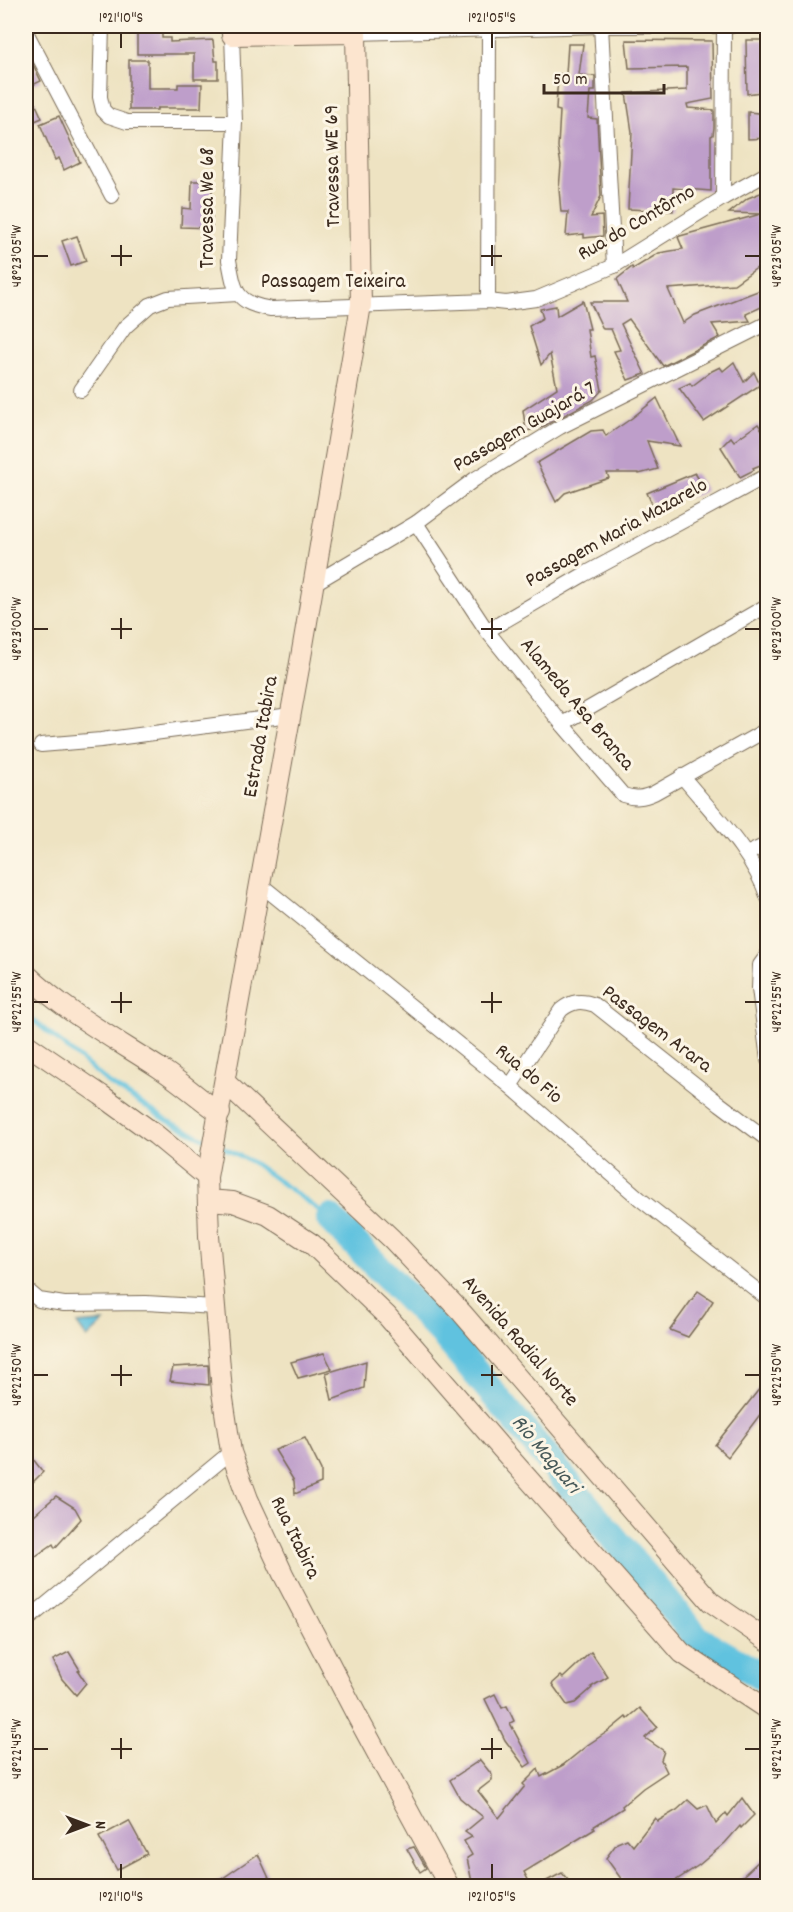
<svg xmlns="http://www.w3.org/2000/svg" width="793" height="1912" font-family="Dekko,sans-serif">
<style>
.water{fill:#61c2df;stroke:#4e767e;stroke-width:1.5}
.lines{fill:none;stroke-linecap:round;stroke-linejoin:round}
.stream{stroke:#61c2df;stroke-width:4.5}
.river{stroke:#61c2df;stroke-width:28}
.building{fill:#be9eca}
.street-casing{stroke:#7a6b57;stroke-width:16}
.secondary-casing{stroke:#7a6b57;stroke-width:22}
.street{stroke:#fff;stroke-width:14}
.secondary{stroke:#fce5cf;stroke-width:20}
.ticks{fill:none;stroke:#3b2a1e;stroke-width:2}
.labels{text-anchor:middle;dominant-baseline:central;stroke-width:6;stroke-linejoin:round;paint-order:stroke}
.street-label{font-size:21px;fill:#3b2a1e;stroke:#fcf5e5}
.water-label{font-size:22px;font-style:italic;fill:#465858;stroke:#fcf5e5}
.neatline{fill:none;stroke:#3b2a1e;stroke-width:2}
.ticks-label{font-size:15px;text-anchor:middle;fill:#3b2a1e}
</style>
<rect width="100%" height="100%" fill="#fcf5e5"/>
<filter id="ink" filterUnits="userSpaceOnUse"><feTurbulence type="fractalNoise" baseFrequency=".0167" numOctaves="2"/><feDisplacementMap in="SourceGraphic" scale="12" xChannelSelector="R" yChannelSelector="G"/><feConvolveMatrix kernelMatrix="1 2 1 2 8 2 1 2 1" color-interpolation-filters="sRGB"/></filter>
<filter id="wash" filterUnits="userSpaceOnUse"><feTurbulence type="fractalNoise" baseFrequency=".008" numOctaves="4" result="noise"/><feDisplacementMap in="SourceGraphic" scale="24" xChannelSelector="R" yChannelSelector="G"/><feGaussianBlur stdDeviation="1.35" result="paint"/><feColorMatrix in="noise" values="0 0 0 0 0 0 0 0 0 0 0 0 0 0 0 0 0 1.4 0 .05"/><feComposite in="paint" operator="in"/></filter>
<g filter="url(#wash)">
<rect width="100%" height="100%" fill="#eee3c2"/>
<polygon class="water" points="104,1322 87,1338 77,1324"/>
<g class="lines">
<g class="stream">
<polyline points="26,1014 110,1084 168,1121 207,1140"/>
<polyline points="218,1145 252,1162 330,1218"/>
</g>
<polyline class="river" points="330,1218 445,1336 698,1639 768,1680"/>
</g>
<g id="blocks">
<g class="building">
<polygon points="137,26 162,26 162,38 170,38 170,42 213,40 215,61 218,61 218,79 194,79 194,54 137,54"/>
<polygon points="626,40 712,41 713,99 687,104 688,108 714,110 714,127 713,135 711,136 711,191 673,188 673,211 628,209 632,132 626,93 687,90 687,67 629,68"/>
<polygon points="746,40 768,40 768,91 747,94"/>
<polygon points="568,44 583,44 579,75 595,76 595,91 590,91 588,118 597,119 601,196 591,217 602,216 603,236 584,238 584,234 566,236 568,212 561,212 559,189 561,165 558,147 560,111 556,110 557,90 559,74 566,74"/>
<polygon points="26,50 41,81 28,87 42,118 30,123 26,113"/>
<polygon points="129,60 148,60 148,88 178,88 178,84 202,84 201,108 157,108 157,110 129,110"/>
<polygon points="748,112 768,114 768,138 748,139"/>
<polygon points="59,116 80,162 64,170 59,158 55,160 40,124"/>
<polygon points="192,181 212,181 212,228 181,227 182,208 191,209"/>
<polygon points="768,190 768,260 734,284 668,289 683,323 695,315 768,287 768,304 746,314 750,321 712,324 720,337 663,366 629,319 621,324 645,374 628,380 614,351 620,350 611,329 603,329 590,302 627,302 617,279 632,267 633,269 659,253 683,249 678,237 680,236 761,214 729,213 748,198"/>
<polygon points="77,236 86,261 71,266 62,241"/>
<polygon points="583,301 590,329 587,329 591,357 595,356 602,390 593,400 540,428 526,431 523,410 557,388 550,354 541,365 529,326 543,318 540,309 556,306 557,316"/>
<polygon points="734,362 744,382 754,372 760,385 704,422 679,388 690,383 692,386 712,371 720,367 723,371"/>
<polygon points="657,398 680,446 647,441 658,469 639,474 638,473 607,473 609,478 565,493 556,502 537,463 591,431 603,430 606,436 632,418"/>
<polygon points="758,424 768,438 768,462 753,468 754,470 740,477 721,447 731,437 734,441"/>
<polygon points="695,473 706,491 698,495 652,504 647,493"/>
<polygon points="698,1291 713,1301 705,1314 688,1337 670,1330"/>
<polygon points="324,1353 332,1369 298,1378 291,1362"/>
<polygon points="366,1361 364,1388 332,1400 326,1373"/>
<polygon points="208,1365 209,1385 170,1381 173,1367"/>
<polygon points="768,1378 768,1404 728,1457 715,1445"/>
<polygon points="305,1438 321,1470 321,1483 295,1494 294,1481 275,1450"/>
<polygon points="26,1450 43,1472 33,1482 26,1469"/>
<polygon points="56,1496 75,1508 81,1519 55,1548 53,1544 33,1558 26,1551 26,1522"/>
<polygon points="69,1652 80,1670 78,1671 86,1683 76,1695 62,1679 53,1660"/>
<polygon points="591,1652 608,1677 591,1687 592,1688 575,1703 567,1705 552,1684 561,1676 563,1678"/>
<polygon points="495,1694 502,1708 507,1706 514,1721 510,1723 531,1763 525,1767 505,1740 485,1699"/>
<polygon points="640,1708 657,1727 645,1738 664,1751 661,1760 667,1772 643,1788 622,1806 623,1808 593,1827 595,1829 524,1872 532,1887 473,1887 467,1858 472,1855 464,1841 472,1837 465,1832 483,1817 460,1798 450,1780 480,1760 492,1775 492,1780 478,1791 499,1818 525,1786 523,1784 538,1769 541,1777 563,1765 589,1744 610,1730 626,1717 627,1719"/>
<polygon points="742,1798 754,1815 741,1828 740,1826 725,1843 699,1865 666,1887 627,1887 606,1858 617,1843 627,1839 633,1846 655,1818 658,1821 677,1810 688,1800 698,1809 707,1805 716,1824 726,1813 728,1816"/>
<polygon points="129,1821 147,1854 117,1870 99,1837"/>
<polygon points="414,1847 426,1868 420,1872 407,1849"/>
<polygon points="258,1854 273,1887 210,1887"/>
<polygon points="761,1859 768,1865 768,1883 762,1887 731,1887"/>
<polygon points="562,1873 574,1887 535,1887"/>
</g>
</g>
</g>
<g filter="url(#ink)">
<use href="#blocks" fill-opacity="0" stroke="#7a6b57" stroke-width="1.5"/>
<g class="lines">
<defs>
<g id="street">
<polyline points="102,26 100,97 103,110 109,116 127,122 235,122"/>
<polyline points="601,26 614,266"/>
<polyline points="356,27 356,33 601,26 731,26"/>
<polyline points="26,32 112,196"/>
<path d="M232,35L235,122L229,260C235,293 236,303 271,309L488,301L506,303L536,299L614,266L723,198L768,173"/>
<polyline points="723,198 724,26"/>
<polyline points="488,301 489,26"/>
<polyline points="81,390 125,327 150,305 168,298 238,294"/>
<path d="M416,523L487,631L562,724L623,795C635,799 643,798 654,793L768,729"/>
<polyline points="313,584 416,523 475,479 560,427 768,323"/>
<polyline points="487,631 583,575 768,475"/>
<polyline points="562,724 768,605"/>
<polyline points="41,745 101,740 290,715"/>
<path d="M682,776C713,814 752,851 768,898"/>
<polyline points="746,854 768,844"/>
<polyline points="261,885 510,1086 640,1199 768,1299"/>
<polyline points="768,954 760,965 759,988 768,1060"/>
<path d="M510,1086L561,1010C572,1001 581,1000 595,1005L720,1104L768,1140"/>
<polyline points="26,1289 39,1300 64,1304 146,1303 215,1307"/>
<polyline points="26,1621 231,1452"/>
</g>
<g id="secondary">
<polyline points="232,26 232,35 356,33 361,305 301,657 207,1177 209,1236 215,1307 222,1392 231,1452 248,1499 283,1574 357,1716 449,1886"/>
<path d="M26,974C65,1012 115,1039 161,1069C181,1082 200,1099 220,1113"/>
<polyline points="26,1044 101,1095 156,1135 207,1177"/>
<polyline points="225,1082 392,1239 462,1313 711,1602 768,1641"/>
<polyline points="208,1200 233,1202 268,1215 312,1244 387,1316 501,1448 682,1653 768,1710"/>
</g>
</defs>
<use href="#street" class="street-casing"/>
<use href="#secondary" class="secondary-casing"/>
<use href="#street" class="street"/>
<use href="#secondary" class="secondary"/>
</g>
</g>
<path class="ticks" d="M121,33V48M492,33V48M121,245V266M492,245V266M33,256H48M111,256H132M481,256H502M745,256H760M121,618V639M492,618V639M33,629H48M111,629H132M481,629H502M745,629H760M121,992V1013M492,992V1013M33,1002H48M111,1002H132M481,1002H502M745,1002H760M121,1365V1386M492,1365V1386M33,1375H48M111,1375H132M481,1375H502M745,1375H760M121,1738V1759M492,1738V1759M33,1749H48M111,1749H132M481,1749H502M745,1749H760M121,1864V1879M492,1864V1879"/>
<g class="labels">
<g class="street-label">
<text transform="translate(334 166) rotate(-91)">Travessa WE 69</text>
<text transform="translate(209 208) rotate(-90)">Travessa We 68</text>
<text transform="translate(637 224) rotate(-30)">Rua do Contôrno</text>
<text x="333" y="283">Passagem Teixeira</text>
<text transform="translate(525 428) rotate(-30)">Passagem Guajará 7</text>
<text transform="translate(617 534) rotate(-29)">Passagem Maria Mazarelo</text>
<text transform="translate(576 705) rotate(50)">Alameda Asa Branca</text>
<text transform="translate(262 737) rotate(-80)">Estrada Itabira</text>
<text transform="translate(656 1030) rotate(37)">Passagem Arara</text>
<text transform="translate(528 1075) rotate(40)">Rua do Fio</text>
<text transform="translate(519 1342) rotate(49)">Avenida Radial Norte</text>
<text transform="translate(294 1538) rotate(64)">Rua Itabira</text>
</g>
<g class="water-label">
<text transform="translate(545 1455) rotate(50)">Rio Maguari</text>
</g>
</g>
<rect width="793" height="1912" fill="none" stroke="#fcf5e5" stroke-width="66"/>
<g transform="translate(87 1825) rotate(90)" stroke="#fcf5e5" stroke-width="4.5" paint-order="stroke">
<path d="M0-4.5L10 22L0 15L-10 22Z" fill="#3b2a1e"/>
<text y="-9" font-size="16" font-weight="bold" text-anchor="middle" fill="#3b2a1e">N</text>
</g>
<path d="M544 84v9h120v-9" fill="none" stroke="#3b2a1e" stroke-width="3"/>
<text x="553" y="84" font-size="18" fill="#3b2a1e" stroke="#fcf5e5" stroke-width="4.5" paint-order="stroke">50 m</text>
<rect x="33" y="33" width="727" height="1846" class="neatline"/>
<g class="ticks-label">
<text x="121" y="22">1°21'10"S</text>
<text x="492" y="22">1°21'05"S</text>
<text transform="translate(776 256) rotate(-90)" y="5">48°23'05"W</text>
<text transform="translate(16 256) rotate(-90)" y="5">48°23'05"W</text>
<text transform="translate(16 629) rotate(-90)" y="5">48°23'00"W</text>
<text transform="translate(776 629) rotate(-90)" y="5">48°23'00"W</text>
<text transform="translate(16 1002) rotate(-90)" y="5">48°22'55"W</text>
<text transform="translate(776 1002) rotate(-90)" y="5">48°22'55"W</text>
<text transform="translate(16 1375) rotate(-90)" y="5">48°22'50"W</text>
<text transform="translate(776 1375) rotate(-90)" y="5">48°22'50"W</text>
<text transform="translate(16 1749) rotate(-90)" y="5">48°22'45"W</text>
<text transform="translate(776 1749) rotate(-90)" y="5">48°22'45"W</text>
<text x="121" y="1901">1°21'10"S</text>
<text x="492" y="1901">1°21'05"S</text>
</g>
</svg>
